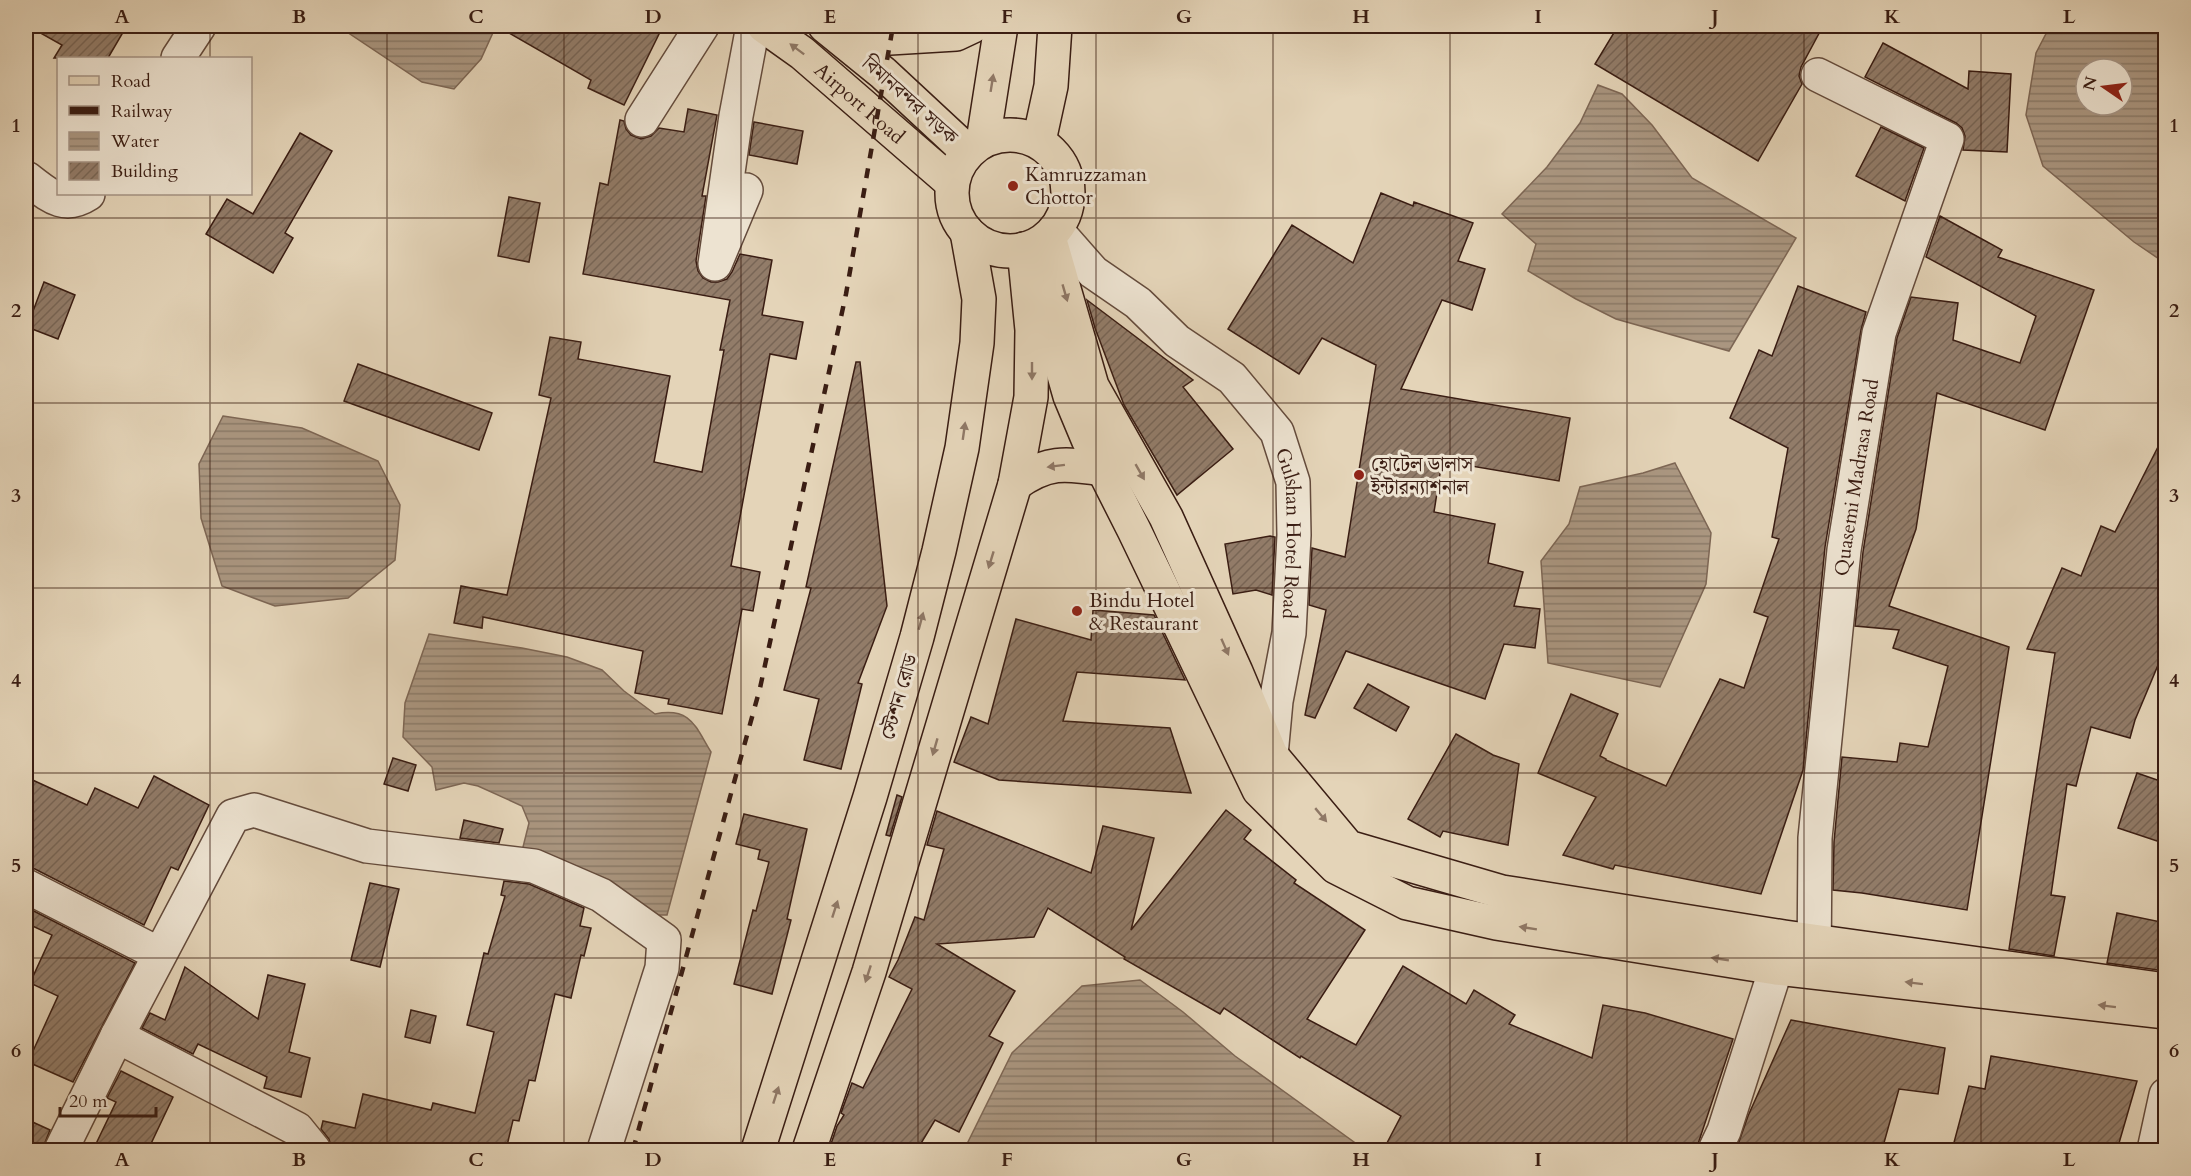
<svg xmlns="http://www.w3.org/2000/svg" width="2191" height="1176" font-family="Cardo,'Noto Serif Bengali',serif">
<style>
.water{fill:url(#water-rules);stroke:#7d6654;stroke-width:1.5;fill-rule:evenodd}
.building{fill:url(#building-hatch);stroke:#3a1d13;stroke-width:1.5}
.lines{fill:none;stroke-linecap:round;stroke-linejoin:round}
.minor-casing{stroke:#644b3c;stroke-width:36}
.major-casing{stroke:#3a1d13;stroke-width:36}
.highway-casing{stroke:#3a1d13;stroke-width:36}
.minor{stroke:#ede3d1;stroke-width:33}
.major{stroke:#e4d4b8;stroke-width:33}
.highway{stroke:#e4d4b8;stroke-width:33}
.rail{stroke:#3a1d13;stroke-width:4.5;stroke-dasharray:10 10;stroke-linecap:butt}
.oneway{fill:#8f7866}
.grid{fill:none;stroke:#3a1d13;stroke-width:1.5;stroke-opacity:0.55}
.poi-dot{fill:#8f2418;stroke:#ede3d1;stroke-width:2}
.labels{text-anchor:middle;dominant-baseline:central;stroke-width:6;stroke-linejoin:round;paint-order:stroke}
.street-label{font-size:20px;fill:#3a1d13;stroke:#ede3d1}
.poi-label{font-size:20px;fill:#3a1d13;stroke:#ede3d1;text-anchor:start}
.neatline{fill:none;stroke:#3a1d13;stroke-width:2}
.grid-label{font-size:20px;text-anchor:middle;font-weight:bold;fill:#3a1d13}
</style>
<defs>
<pattern id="water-rules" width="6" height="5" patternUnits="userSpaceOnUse" patternTransform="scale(1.5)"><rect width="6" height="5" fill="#aa9680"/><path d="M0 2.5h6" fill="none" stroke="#8b7a68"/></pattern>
<pattern id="building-hatch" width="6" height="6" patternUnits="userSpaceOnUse" patternTransform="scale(1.5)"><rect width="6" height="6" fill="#927c69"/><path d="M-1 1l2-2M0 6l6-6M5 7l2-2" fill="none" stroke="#786555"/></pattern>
</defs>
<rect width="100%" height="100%" fill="#e4d4b8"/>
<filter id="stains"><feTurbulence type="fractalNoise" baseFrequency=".00333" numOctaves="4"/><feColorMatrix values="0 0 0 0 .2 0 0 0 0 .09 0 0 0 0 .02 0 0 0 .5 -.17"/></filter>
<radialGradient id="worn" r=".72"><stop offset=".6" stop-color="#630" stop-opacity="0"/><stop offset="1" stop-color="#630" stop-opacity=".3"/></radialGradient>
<g class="water">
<polygon points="338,26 496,26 481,59 454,89 422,82"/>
<path d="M2050,26H2165V263L2134,242L2043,166L2026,115L2036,53ZM2086,69H2122V105H2086Z"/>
<polygon points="1598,85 1622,94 1652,125 1692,178 1796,238 1729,351 1616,319 1576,299 1528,271 1536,244 1502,214 1547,167 1580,123"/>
<polygon points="223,416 302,428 378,461 400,505 395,560 348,598 275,606 222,586 201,518 199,464"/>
<polygon points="1675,463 1711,533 1706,584 1660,687 1548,663 1541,561 1569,524 1580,487 1643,473"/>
<path d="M429,634L522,648L567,657L602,670L624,691L655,714C691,707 695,726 711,752L667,915H655L522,851L529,823L522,806L478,786L464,783L436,790L432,767L403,737L405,703Z"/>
<polygon points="1140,980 1183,1012 1235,1056 1365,1150 964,1150 1012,1053 1082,986"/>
</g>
<g class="building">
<polygon points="28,26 108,26 122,34 108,58 54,58 62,45"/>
<polygon points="497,26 663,26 624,105 588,88 591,80"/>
<polygon points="1618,26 1823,26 1801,67 1799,76 1802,84 1758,161 1595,64"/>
<polygon points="1883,43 1968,89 1969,71 2011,74 2007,152 1963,150 1965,136 1962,128 1956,123 1865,77"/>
<polygon points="688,109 717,115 702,196 706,196 696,261 698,271 703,278 711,282 718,282 727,279 732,272 740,254 772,260 762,315 803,322 796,359 770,354 731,566 760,572 753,611 742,609 722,714 668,704 669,699 635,693 643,651 483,617 482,628 454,623 461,586 507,595 551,398 539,395 550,337 581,342 578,359 670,376 654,462 702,472 724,350 720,350 730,300 583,274 600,183 608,185 620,120 624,121 626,129 631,135 641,139 651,136 659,128 684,132"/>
<polygon points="754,122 803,131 797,164 749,155"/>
<polygon points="1881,127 1924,148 1905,201 1856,176"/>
<polygon points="300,133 332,151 285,233 293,238 273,273 206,234 227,199 253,214"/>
<polygon points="1381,193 1413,206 1414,202 1473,223 1458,261 1485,269 1472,310 1442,300 1401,389 1570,418 1559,481 1442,461 1434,512 1495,524 1488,563 1523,572 1514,606 1540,609 1535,648 1504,644 1485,699 1346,651 1315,718 1305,715 1326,610 1309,605 1312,548 1345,557 1376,365 1322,338 1299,374 1228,329 1292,225 1353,263"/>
<polygon points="509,197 540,203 529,262 498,256"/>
<polygon points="1940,216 2002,250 1998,257 2094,290 2045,430 1937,393 1916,529 1889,606 2009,647 1967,910 1862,893 1833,890 1834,842 1842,757 1897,762 1900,743 1928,747 1948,666 1893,648 1899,630 1855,626 1863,552 1897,338 1911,297 1958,303 1953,340 2020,363 2036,316 1926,257"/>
<polygon points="44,282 75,295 58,339 27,327"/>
<polygon points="1798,286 1866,312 1861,330 1825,547 1803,770 1761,894 1615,865 1613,869 1563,855 1596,797 1538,773 1571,694 1618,714 1600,756 1606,759 1606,760 1666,786 1720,679 1744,688 1768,617 1754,612 1779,539 1772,537 1788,448 1730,418 1759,350 1772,356"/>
<polygon points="1087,300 1193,380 1183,387 1233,449 1177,495 1124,405 1095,328"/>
<polygon points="856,362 860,362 887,606 858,683 862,684 841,769 804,760 819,699 784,690 811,588 806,587"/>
<polygon points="358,364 492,413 479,450 344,401"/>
<polygon points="2166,431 2166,646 2135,720 2130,738 2091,727 2076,786 2067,784 2051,895 2065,897 2054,956 2009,949 2055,653 2027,649 2062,568 2081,576 2101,526 2115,532"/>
<polygon points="1270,536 1275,537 1272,595 1256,590 1233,594 1225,544"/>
<polygon points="1093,610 1154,615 1185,680 1077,672 1063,721 1170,728 1191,793 999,780 954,762 971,717 988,724 1016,619 1091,640"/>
<polygon points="1368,684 1409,707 1396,731 1354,708"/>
<polygon points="1456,734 1493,755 1519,764 1508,845 1443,831 1440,837 1408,819"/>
<polygon points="393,758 416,765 408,791 384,784"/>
<polygon points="2137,773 2166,783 2166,844 2118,828"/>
<polygon points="154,776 209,805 178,870 171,867 144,925 35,869 26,867 26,777 87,805 95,788 138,808"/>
<polygon points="897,795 902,797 890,836 886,835"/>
<polygon points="1226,810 1251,830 1244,839 1296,880 1294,883 1365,930 1307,1019 1356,1045 1403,966 1466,1004 1474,990 1515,1015 1509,1024 1592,1058 1603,1005 1645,1013 1733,1039 1696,1150 1401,1150 1387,1143 1401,1116 1301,1056 1300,1058 1224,1008 1220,1014 1124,959 1125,957 1048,908 1034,937 937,944 1015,991 989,1036 1003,1043 959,1132 935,1120 917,1150 829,1150 837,1126 844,1115 841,1113 852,1083 863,1088 912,989 889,977 898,960 915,917 924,920 944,849 927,845 937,811 1091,873 1103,826 1154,838 1131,930"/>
<polygon points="744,814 807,829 787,919 791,920 772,994 734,984 753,910 756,911 769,862 758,859 760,850 736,844"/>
<polygon points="464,820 503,829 499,843 460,838"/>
<polygon points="504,881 529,884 584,908 580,926 591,928 584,956 581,955 571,998 555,994 535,1081 529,1080 519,1121 513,1120 506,1150 332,1150 329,1139 321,1129 323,1121 355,1128 363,1094 431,1110 433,1103 475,1113 494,1032 467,1025 484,953 488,954 505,896 501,895"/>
<polygon points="370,883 399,889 380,967 351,960"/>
<polygon points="26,907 135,963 73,1082 28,1062 58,996 30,983 52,935 26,923"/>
<polygon points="2117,913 2166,923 2166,937 2158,970 2107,963"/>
<polygon points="185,967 258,1019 268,975 305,984 289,1052 310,1058 301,1097 264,1088 267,1077 198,1044 193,1054 142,1028 150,1013 165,1020"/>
<polygon points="411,1010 436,1016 430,1043 405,1037"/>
<polygon points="1791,1020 1945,1048 1938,1094 1899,1089 1882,1150 1736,1150 1748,1116"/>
<polygon points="1991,1056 2137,1081 2117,1150 1952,1150 1969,1086 1985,1089"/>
<polygon points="121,1071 173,1097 148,1150 82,1150 84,1146 93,1150 116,1102 107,1098"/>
<polygon points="26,1119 50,1130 42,1150 26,1150"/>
</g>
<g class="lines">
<defs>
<g id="minor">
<polyline points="178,58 199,26"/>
<polyline points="642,120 702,26"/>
<path d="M26,178C47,193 62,211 88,194"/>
<polyline points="746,190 715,264 736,116 753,26"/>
<path id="s1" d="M1056,230L1093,272L1138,303L1177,341L1232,378L1277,432L1293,482L1294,535L1289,633L1276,701L1271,755L1268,763"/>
<polyline points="26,886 159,954"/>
<path id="s2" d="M1814,970L1815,838L1844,550L1879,333L1947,139L1818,75"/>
<polyline points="61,1150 117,1036"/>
<polyline points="314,1150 297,1129 117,1036 233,816 254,810 367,846 534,866 601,895 664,940 662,968 604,1150"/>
<polyline points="1715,1150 1724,1131 1776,968 1783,941"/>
<polyline points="2154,1150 2166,1095"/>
</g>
<g id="major">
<path id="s3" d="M764,26L802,53L952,183"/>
<polyline points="825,26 883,73 968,152"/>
<polyline points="832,27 863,35 890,38 956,34 973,26"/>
<circle cx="1010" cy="193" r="58"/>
<polyline points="983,141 1001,26"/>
<polyline points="1039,141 1051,86 1055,26"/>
<polyline points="1049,237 1092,386 1166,517 1236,672 1271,755 1348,847 1502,892 1784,937 2166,990"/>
<polyline points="1035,274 1070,396 1088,439 1134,530 1259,790 1336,867 1407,903 1496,923 1776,968 2166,1012"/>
</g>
<g id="highway">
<path d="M1015,484C1047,461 1064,463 1103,469"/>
<polyline points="758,1150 870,797 917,637 939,551 962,448 977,343 979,299 967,232"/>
<polyline points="809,1150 869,972 1015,484 1031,397 1032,330 1024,249"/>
</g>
</defs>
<use href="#minor" class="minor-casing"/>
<use href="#major" class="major-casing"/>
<use href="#highway" class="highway-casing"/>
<use href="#minor" class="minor"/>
<use href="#major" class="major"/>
<use href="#highway" class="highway"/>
<polyline class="rail" points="633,1150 760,688 846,294 893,26"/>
</g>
<defs><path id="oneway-solid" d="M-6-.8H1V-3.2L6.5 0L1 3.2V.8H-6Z" transform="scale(1.5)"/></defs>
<g class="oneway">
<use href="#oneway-solid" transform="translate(797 49) rotate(-143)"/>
<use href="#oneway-solid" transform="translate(992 83) rotate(-81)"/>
<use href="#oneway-solid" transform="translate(1065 293) rotate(74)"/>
<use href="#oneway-solid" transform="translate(1032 371) rotate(90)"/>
<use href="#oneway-solid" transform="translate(964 431) rotate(-82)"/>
<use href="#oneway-solid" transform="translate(1056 466) rotate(173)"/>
<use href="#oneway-solid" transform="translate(1140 472) rotate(60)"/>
<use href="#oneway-solid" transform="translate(991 560) rotate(107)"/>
<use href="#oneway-solid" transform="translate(921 621) rotate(-75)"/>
<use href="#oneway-solid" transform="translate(1225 647) rotate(66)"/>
<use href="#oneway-solid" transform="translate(935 747) rotate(106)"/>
<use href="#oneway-solid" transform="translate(1321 815) rotate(50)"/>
<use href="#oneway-solid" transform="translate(835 909) rotate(-72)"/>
<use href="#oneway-solid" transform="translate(1528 928) rotate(-171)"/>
<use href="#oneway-solid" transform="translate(1720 959) rotate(-171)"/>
<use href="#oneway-solid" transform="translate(868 974) rotate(108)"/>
<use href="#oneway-solid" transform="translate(1914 983) rotate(-173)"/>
<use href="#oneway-solid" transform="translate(2107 1006) rotate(-173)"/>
<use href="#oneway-solid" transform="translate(776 1095) rotate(-72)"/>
</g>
<path class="grid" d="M210,26V58M387,26V1150M564,26V1150M741,26V1150M918,26V1150M1096,26V1150M1273,26V1150M1450,26V1150M1627,26V1150M1804,26V1150M1981,26V1150M210,194V1150M26,218H2166M26,403H2166M26,588H2166M26,773H2166M26,958H2166"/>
<g class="poi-dot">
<circle cx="1013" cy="186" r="6"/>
<circle cx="1359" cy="475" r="6"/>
<circle cx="1077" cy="611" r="6"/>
</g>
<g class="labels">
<g class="street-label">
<text transform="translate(910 100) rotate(42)">বিমানবন্দর সড়ক</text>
<text stroke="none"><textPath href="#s3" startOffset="123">Airport Road</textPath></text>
<text stroke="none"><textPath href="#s2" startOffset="495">Quasemi Madrasa Road</textPath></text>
<text stroke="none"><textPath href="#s1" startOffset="405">Gulshan Hotel Road</textPath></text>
<text transform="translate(899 697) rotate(-74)">স্টেশন রোড</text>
</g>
<g class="poi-label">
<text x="1025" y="174">Kamruzzaman<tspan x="1025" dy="23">Chottor</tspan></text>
<text x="1371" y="464">হোটেল ডালাস<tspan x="1371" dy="23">ইন্টারন্যাশনাল</tspan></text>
<text x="1089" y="600">Bindu Hotel<tspan x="1089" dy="23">&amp; Restaurant</tspan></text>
</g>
</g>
<rect width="2191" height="1176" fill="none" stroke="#e4d4b8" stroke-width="66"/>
<rect x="57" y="57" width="195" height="138" fill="#ede3d1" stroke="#a59485" stroke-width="1.5"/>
<rect x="69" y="76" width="30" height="9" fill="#e4d4b8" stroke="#a59485" stroke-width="1.5"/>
<text x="111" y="87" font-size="18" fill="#3a1d13">Road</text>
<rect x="69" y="106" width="30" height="9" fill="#3a1d13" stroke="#a59485" stroke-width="1.5"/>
<text x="111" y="117" font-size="18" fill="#3a1d13">Railway</text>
<rect x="69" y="132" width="30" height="18" fill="url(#water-rules)" stroke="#a59485" stroke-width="1.5"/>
<text x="111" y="147" font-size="18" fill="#3a1d13">Water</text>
<rect x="69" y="162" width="30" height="18" fill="url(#building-hatch)" stroke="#a59485" stroke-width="1.5"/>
<text x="111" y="177" font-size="18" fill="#3a1d13">Building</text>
<g transform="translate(2104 87) rotate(284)"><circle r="28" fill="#ede3d1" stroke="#a59485" stroke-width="1.5"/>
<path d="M0-4.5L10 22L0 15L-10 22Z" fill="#8f2418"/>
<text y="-9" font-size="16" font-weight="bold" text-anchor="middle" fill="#3a1d13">N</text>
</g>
<path d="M60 1107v9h96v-9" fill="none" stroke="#3a1d13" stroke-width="3"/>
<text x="69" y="1107" font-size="18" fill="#3a1d13" stroke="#ede3d1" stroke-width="4.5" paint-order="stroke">20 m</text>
<rect x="33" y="33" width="2125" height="1110" class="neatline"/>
<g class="grid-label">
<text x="122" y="23">A</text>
<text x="299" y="23">B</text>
<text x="476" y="23">C</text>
<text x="653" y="23">D</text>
<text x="830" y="23">E</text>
<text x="1007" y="23">F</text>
<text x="1184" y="23">G</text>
<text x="1361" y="23">H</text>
<text x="1538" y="23">I</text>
<text x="1715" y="23">J</text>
<text x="1892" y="23">K</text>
<text x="2069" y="23">L</text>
<text x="16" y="132">1</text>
<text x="2174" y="132">1</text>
<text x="16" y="317">2</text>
<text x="2174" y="317">2</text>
<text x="16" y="502">3</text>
<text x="2174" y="502">3</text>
<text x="16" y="687">4</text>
<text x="2174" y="687">4</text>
<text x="16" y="872">5</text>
<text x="2174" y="872">5</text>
<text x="16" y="1057">6</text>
<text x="2174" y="1057">6</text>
<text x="122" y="1166">A</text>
<text x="299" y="1166">B</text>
<text x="476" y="1166">C</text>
<text x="653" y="1166">D</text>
<text x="830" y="1166">E</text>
<text x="1007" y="1166">F</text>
<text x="1184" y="1166">G</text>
<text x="1361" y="1166">H</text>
<text x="1538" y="1166">I</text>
<text x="1715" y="1166">J</text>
<text x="1892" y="1166">K</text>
<text x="2069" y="1166">L</text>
</g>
<rect width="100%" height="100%" filter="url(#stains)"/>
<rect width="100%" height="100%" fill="url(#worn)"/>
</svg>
